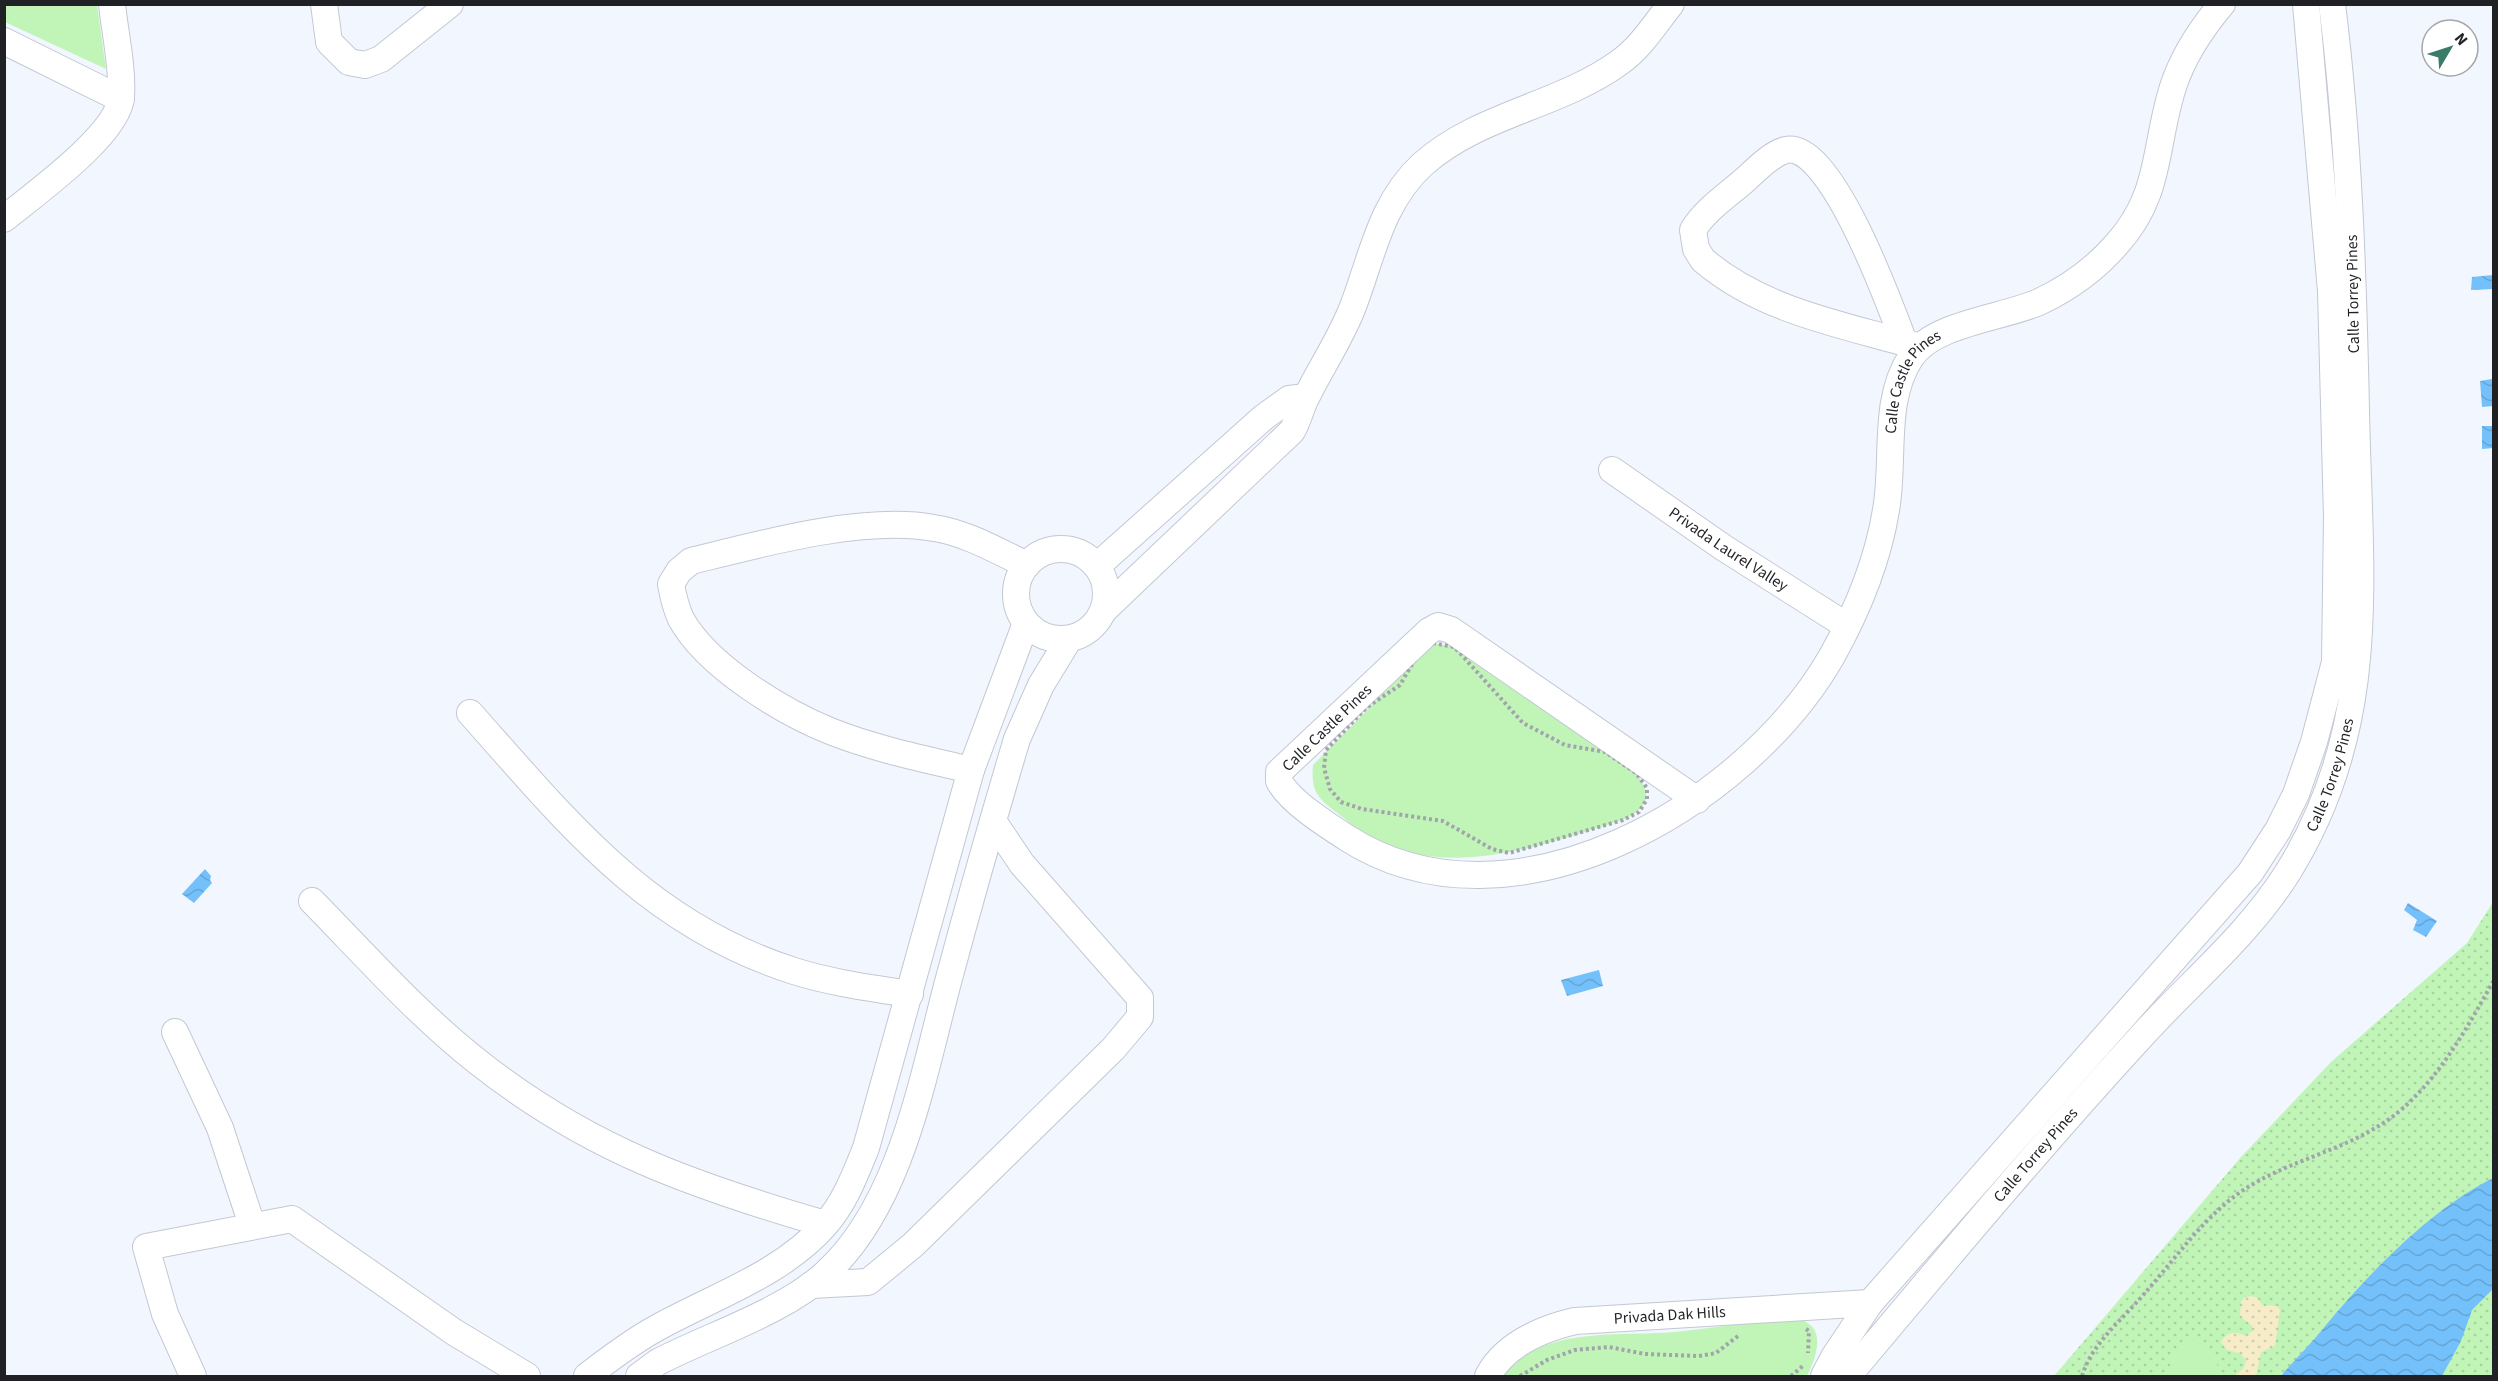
<svg xmlns="http://www.w3.org/2000/svg" width="2498" height="1381" font-family="'Source Sans 3',sans-serif">
<style>
.grass{fill:url(#grass-dots)}
.sand{fill:url(#sand-dots)}
.green{fill:#c1f5b8}
.water{fill:url(#water-waves)}
.lines{fill:none;stroke-linecap:round;stroke-linejoin:round}
.minor-casing{stroke:#c2c8d2;stroke-width:28}
.path{stroke:#a1a4ab;stroke-width:4;stroke-dasharray:3 3;stroke-linecap:butt}
.minor{stroke:#fff;stroke-width:26}
.labels{text-anchor:middle;dominant-baseline:central;stroke-width:5;stroke-linejoin:round;paint-order:stroke}
.street-label{font-size:16px;fill:#1f2124;stroke:#fff}
</style>
<defs>
<pattern id="grass-dots" width="8" height="8" patternUnits="userSpaceOnUse" patternTransform="scale(1.5)"><rect width="8" height="8" fill="#c1f5b8"/><path d="M2 2h.1M6 6h.1" fill="none" stroke="#a5d29e" stroke-width="1.8" stroke-linecap="round"/></pattern>
<pattern id="sand-dots" width="8" height="8" patternUnits="userSpaceOnUse" patternTransform="scale(1.5)"><rect width="8" height="8" fill="#f6ecc7"/><path d="M2 2h.1M6 6h.1" fill="none" stroke="#d2caab" stroke-width="1.8" stroke-linecap="round"/></pattern>
<pattern id="water-waves" width="16" height="10" patternUnits="userSpaceOnUse" patternTransform="scale(1.5)"><rect width="16" height="10" fill="#74c0fa"/><path d="M0 5q4-4 8 0t8 0" fill="none" stroke="#64a5d6"/></pattern>
</defs>
<rect width="100%" height="100%" fill="#f2f6ff"/>
<polygon class="grass" points="2493,902 2493,1376 2054,1376 2241,1157 2331,1062 2467,943"/>
<path class="sand" d="M2251,1296L2258,1298L2262,1305L2277,1306L2280,1310L2275,1346L2261,1352L2256,1376H2234L2244,1368L2246,1360L2240,1353L2227,1350L2221,1342C2226,1332 2236,1330 2245,1336L2253,1331L2252,1326L2240,1316L2241,1302L2244,1298Z"/>
<g class="green">
<polygon points="5,4 97,5 106,69 5,22"/>
<path d="M1433,643L1454,647L1636,773C1653,796 1649,807 1623,820C1533,848 1427,889 1345,819C1322,800 1310,797 1313,765Z"/>
<path d="M1789,1317C1827,1322 1820,1349 1807,1376H1502C1543,1325 1616,1337 1674,1332C1713,1328 1751,1322 1789,1317Z"/>
<path d="M2194,1339C2211,1345 2217,1359 2220,1376H2167C2172,1359 2175,1344 2194,1339Z"/>
</g>
<g class="water">
<polygon points="2493,275 2493,289 2471,290 2472,277"/>
<polygon points="2492,379 2493,406 2482,407 2480,381"/>
<polygon points="2482,426 2493,426 2493,448 2482,449"/>
<polygon points="205,869 211,876 210,880 212,883 194,903 182,894"/>
<polygon points="2408,903 2437,921 2426,937 2413,930 2417,920 2404,910"/>
<polygon points="1599,970 1603,986 1567,996 1561,980"/>
<path d="M2493,1178V1289L2472,1310L2461,1341L2442,1376H2281C2295,1359 2312,1343 2326,1325C2371,1271 2430,1210 2493,1178Z"/>
</g>
<g class="lines">
<defs>
<g id="minor">
<polyline points="324,4 329,42 349,62 365,65 381,59 450,4"/>
<polyline points="4,41 121,99"/>
<path d="M4,219C33,195 119,134 121,97C123,67 115,34 112,4"/>
<path d="M1904,342C1891,308 1831,140 1786,150C1772,153 1756,170 1746,179C1728,195 1705,210 1693,230L1696,249L1703,260C1764,312 1845,325 1920,347"/>
<path id="s1" d="M1612,470L1724,548L1847,626"/>
<circle cx="1061" cy="594" r="45"/>
<polyline points="1097,566 1264,417 1289,399 1306,397"/>
<path d="M1104,610L1292,431C1299,419 1301,406 1308,394C1322,366 1340,339 1352,309C1372,258 1380,203 1423,164C1479,114 1560,106 1620,62C1641,47 1655,24 1671,4"/>
<path d="M470,713C568,823 647,924 794,971C832,983 871,988 910,994"/>
<path d="M971,770C924,759 875,749 830,731C781,711 707,666 681,619C676,608 673,596 671,584L679,571L691,561C760,544 864,515 934,528C967,533 997,551 1027,565"/>
<path id="s2" d="M1697,800L1451,630L1438,626L1429,631L1279,772V781C1290,802 1327,825 1347,838C1511,943 1746,806 1832,656C1857,611 1878,560 1886,510C1895,460 1882,401 1911,357C1934,323 2003,318 2039,302C2069,288 2094,270 2116,245C2162,195 2154,146 2173,87C2183,56 2201,29 2222,4"/>
<path d="M312,901C366,956 418,1015 478,1062C588,1149 694,1186 825,1224"/>
<polyline points="175,1032 220,1128 252,1225"/>
<polyline points="811,1285 868,1282 913,1245 1113,1049 1140,1017 1140,998 1022,864 993,821"/>
<polyline points="193,1376 165,1314 146,1247 292,1219 454,1332 527,1376"/>
<path d="M587,1376C609,1359 630,1343 655,1329C712,1297 781,1275 825,1225C845,1202 855,1175 866,1148L971,770L1026,623"/>
<path d="M639,1376L658,1362C710,1335 784,1312 826,1273C904,1202 924,1068 951,971C972,893 994,816 1017,739L1041,685L1069,639"/>
<path id="s3" d="M1488,1376C1505,1344 1541,1329 1575,1321L1870,1303"/>
<polyline points="1824,1376 1834,1357 1870,1303 2250,873 2278,830 2296,794 2314,742 2335,662 2337,517 2331,291 2306,4"/>
<path id="s4" d="M1848,1376C1943,1263 2038,1149 2138,1040C2188,984 2248,936 2288,872C2381,722 2359,576 2356,409C2353,274 2349,139 2332,4"/>
</g>
</defs>
<use href="#minor" class="minor-casing"/>
<g class="path">
<polygon points="1433,643 1454,647 1459,652 1523,723 1565,745 1605,752 1636,773 1647,788 1647,799 1639,812 1623,820 1509,853 1492,849 1443,821 1362,809 1341,802 1330,789 1324,768 1326,750 1366,708 1400,685 1418,654"/>
<polyline points="1806,1329 1809,1331 1808,1353"/>
<polyline points="1520,1376 1547,1360 1575,1350 1609,1347 1645,1354 1699,1356 1716,1353 1738,1336"/>
<polyline points="1791,1376 1804,1365"/>
<path d="M2082,1376C2092,1343 2122,1320 2144,1294C2178,1256 2208,1210 2253,1184C2301,1156 2358,1147 2402,1109C2442,1074 2468,1026 2494,980"/>
</g>
<use href="#minor" class="minor"/>
</g>
<g class="labels">
<g class="street-label">
<text transform="translate(2353 294) rotate(-91)">Calle Torrey Pines</text>
<text stroke="none"><textPath href="#s2" startOffset="1490">Calle Castle Pines</textPath></text>
<text stroke="none"><textPath href="#s1" startOffset="141">Privada Laurel Valley</textPath></text>
<text transform="translate(1327 728) rotate(-44)">Calle Castle Pines</text>
<text stroke="none"><textPath href="#s4" startOffset="776">Calle Torrey Pines</textPath></text>
<text stroke="none"><textPath href="#s4" startOffset="290">Calle Torrey Pines</textPath></text>
<text stroke="none"><textPath href="#s3" startOffset="201">Privada Dak Hills</textPath></text>
</g>
</g>
<rect width="2498" height="1381" fill="none" stroke="#1f2124" stroke-width="12"/>
<g transform="translate(2450 48) rotate(51)"><circle r="28" fill="#ffffff" stroke="#a5a6a7" stroke-width="1.5"/>
<path d="M0-4.5L10 22L0 15L-10 22Z" fill="#3a7b6a"/>
<text y="-9" font-size="16" font-weight="bold" text-anchor="middle" fill="#1f2124">N</text>
</g>
</svg>
